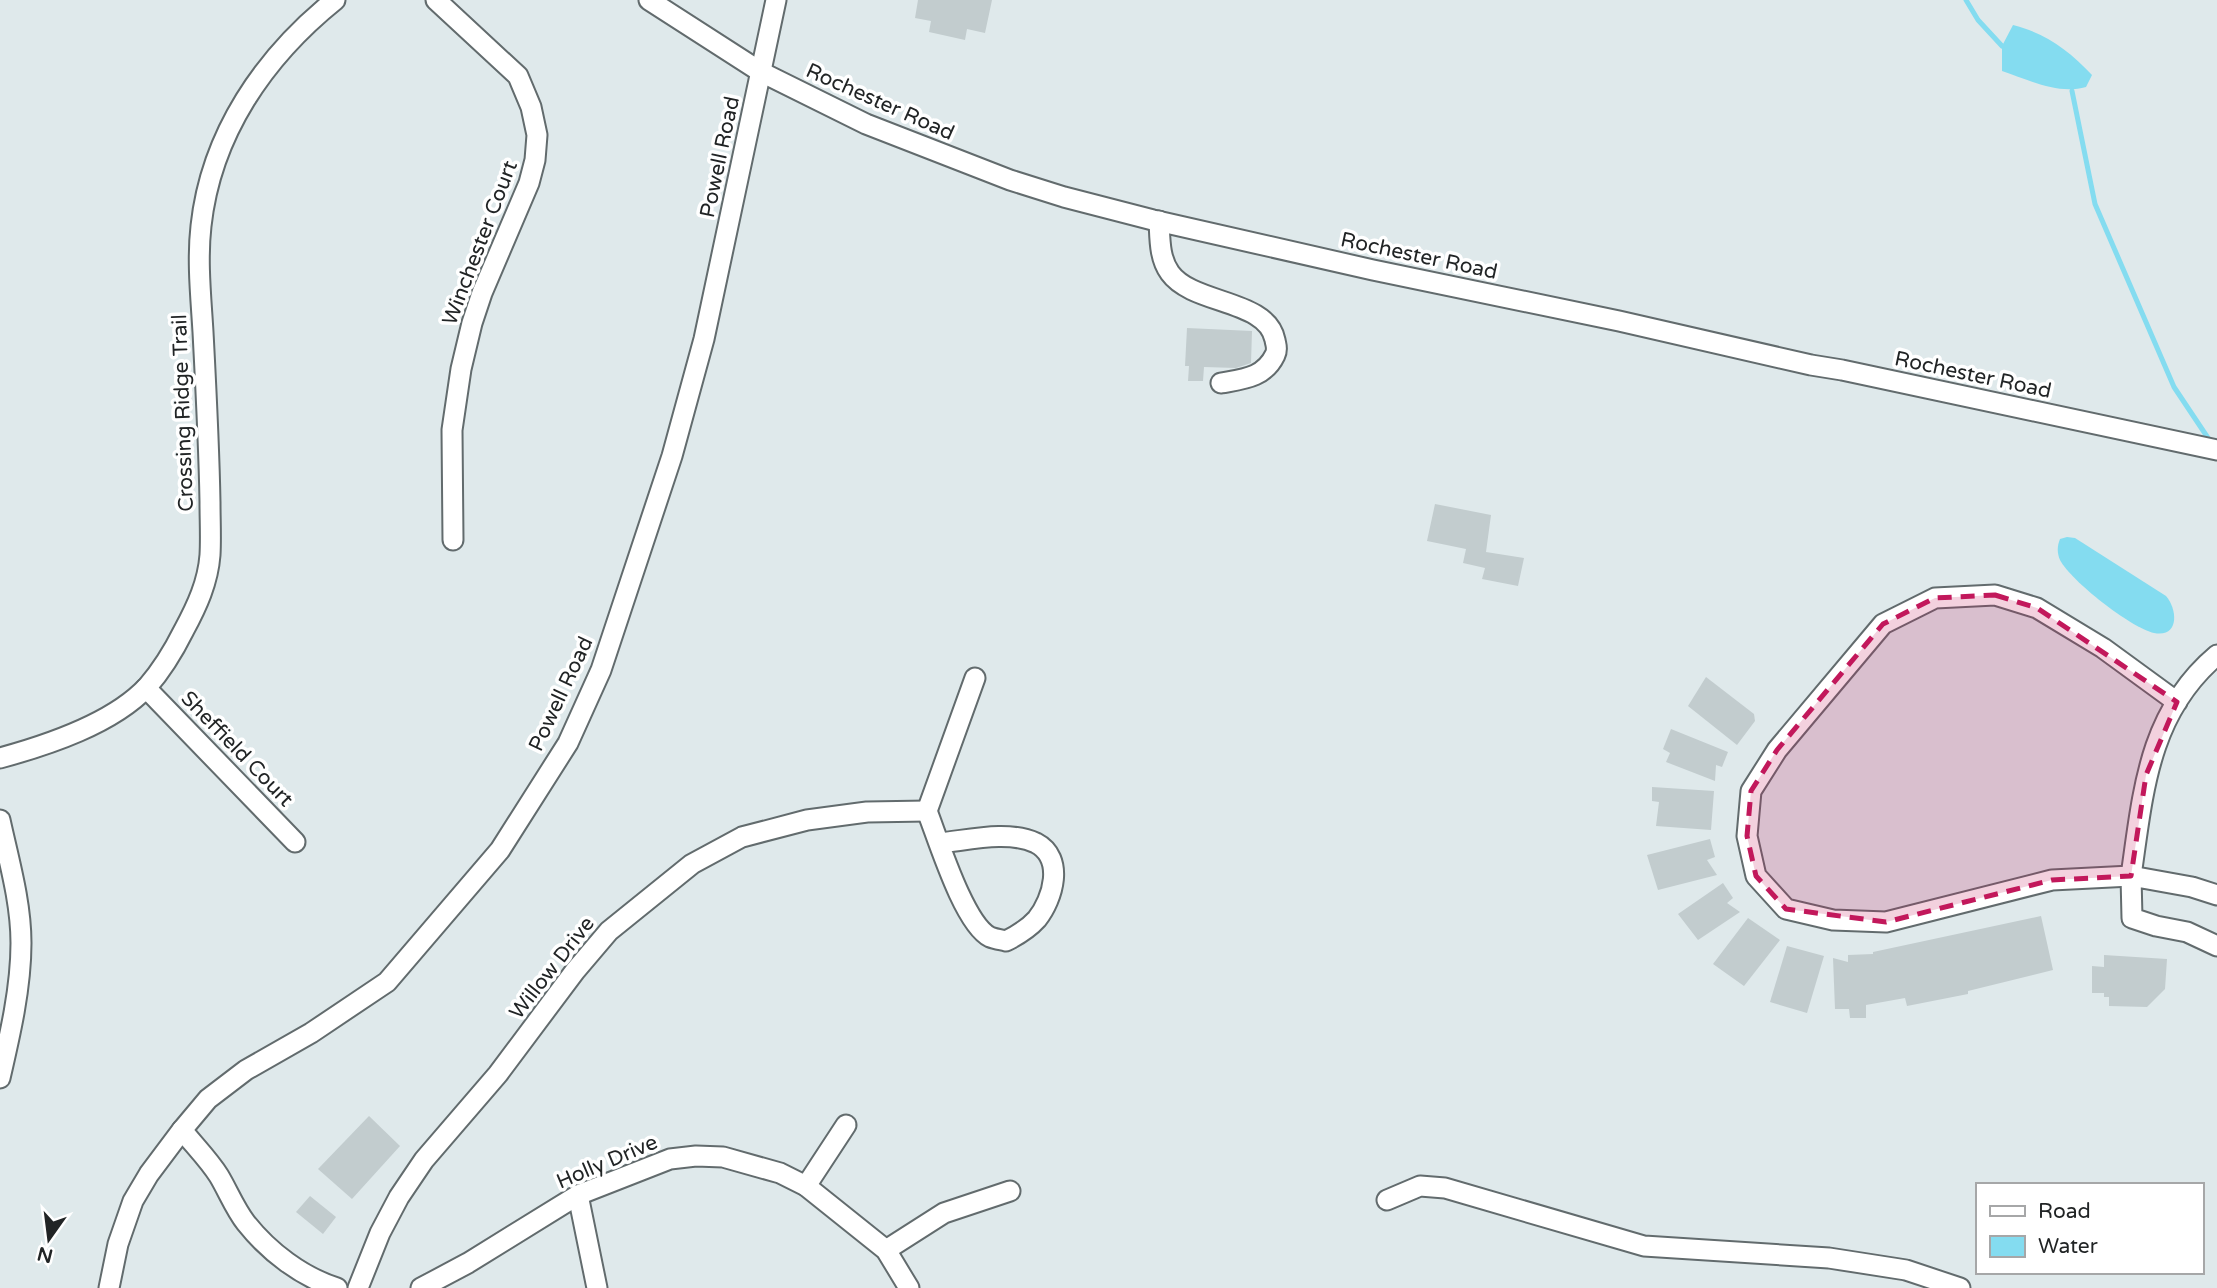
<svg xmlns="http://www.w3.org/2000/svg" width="2217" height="1288" font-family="'Varela Round',sans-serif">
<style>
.water{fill:#84dcf0}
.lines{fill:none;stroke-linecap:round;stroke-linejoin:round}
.stream{stroke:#84dcf0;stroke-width:5}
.building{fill:#c2ccce}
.minor-casing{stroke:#626b6d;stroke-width:23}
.minor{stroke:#fff;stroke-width:19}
.marked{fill:#c2185b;fill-opacity:0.2;stroke:#c2185b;stroke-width:5;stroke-dasharray:14 9;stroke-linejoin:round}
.labels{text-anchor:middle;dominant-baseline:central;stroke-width:7;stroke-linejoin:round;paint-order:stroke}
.street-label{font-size:21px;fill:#212425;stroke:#fff}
</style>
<rect width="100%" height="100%" fill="#dfe9eb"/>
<g class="water">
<path d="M2013,25C2047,34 2068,50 2092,75L2086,87C2058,95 2029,80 2002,71V46Z"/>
<path d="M2067,537L2075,538L2166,596C2178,610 2179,638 2154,633C2131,628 2071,581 2060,560C2057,553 2057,546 2060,539Z"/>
</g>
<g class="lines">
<g class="stream">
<polyline points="1966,0 1978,20 2002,46"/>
<polyline points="2072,91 2095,204 2174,387 2210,441"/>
</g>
</g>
<g class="building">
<polygon points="918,0 992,0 985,33 967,29 965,40 929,32 931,21 915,18"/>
<polygon points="1187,328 1252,331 1251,363 1236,368 1204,367 1203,381 1188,381 1189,366 1185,366"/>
<polygon points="1435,504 1491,515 1486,552 1524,558 1518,586 1482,579 1485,568 1463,563 1466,549 1427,541"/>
<polygon points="1706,677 1754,714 1755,721 1737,745 1688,706"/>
<polygon points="1671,729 1728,752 1722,767 1716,765 1715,781 1666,762 1670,753 1663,749"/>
<polygon points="1652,787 1714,791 1711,830 1656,826 1659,802 1652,801"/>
<polygon points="1710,839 1715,857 1707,860 1717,875 1658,890 1647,855"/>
<polygon points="1723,883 1733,898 1727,903 1740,912 1698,940 1678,914"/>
<polygon points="2041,916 2053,970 1968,991 1968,994 1907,1006 1905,998 1866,1005 1866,1018 1850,1018 1849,1009 1835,1009 1833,958 1848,962 1848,955 1873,954 1873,952"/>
<polygon points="1748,918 1780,940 1744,986 1713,964"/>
<polygon points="1787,946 1824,956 1807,1013 1770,1002"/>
<polygon points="2104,955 2167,959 2165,989 2147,1007 2109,1006 2109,997 2104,997 2104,993 2092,993 2092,966 2104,967"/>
<polygon points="369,1116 400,1146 352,1199 318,1169"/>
<polygon points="310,1196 336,1217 323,1234 296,1212"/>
</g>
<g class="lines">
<defs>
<g id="minor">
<polyline points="436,0 518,76 531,107 537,135 535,160 529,183 482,293 472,323 461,369 452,430 453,540"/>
<polyline points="649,0 761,72 866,124 1010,180 1064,197 1153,220 1373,270 1619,321 1811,365 1842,370 2217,450"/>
<path d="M1159,221C1160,238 1159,258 1170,273C1193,305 1267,299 1275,340C1276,346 1278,349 1275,355C1264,378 1243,379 1221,383"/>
<polyline points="146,688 295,842"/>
<path d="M2177,702L2103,648L2037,608L1995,595L1935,598L1883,624L1777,750L1751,791L1747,836L1756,876L1786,909L1833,920L1886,922L2052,880L2131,876C2143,793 2148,713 2217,655"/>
<path d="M0,758C48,745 112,724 147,687C162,670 174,650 184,630C197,606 208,582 210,555C211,538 210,520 210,502C209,445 206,389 203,332C201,298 197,261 201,226C211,134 264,57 335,0"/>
<path d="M927,811C938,839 964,924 990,937C995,939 1002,940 1006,941C1018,935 1028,929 1037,919C1053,899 1065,858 1036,843C1008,830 969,840 940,843"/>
<polyline points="927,811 975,678"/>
<path d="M0,820C9,861 21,902 21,943C21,988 10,1035 0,1078"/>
<polyline points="2217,895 2192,887 2131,876 2132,918 2156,926 2187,932 2217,946"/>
<path d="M182,1130C194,1145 209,1160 219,1176C228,1191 235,1209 246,1223C269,1252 302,1277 337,1288"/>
<polyline points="806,1186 846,1125"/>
<polyline points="578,1195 597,1288"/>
<polyline points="1387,1200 1420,1186 1445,1188 1644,1246 1829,1258 1906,1270 1960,1288"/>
<polyline points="886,1250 944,1213 1010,1191"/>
<polyline points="109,1288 118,1244 133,1201 149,1174 182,1130 208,1099 246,1070 311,1033 387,982 500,850 568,743 601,670 672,456 704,339 776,0"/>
<polyline points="358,1288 380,1233 399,1197 424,1160 498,1074 575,971 609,931 692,864 742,837 807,820 867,812 927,811"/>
<polyline points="421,1288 468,1263 578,1195 670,1159 696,1156 723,1157 780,1173 806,1186 886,1250 909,1288"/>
</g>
</defs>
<use href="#minor" class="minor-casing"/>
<use href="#minor" class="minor"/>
</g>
<path class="marked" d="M1995,595L2037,608L2177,702L2146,775L2131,876L2052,880L1886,922L1786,909L1756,876L1747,836L1751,791L1777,750L1883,624L1935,598Z"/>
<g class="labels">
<g class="street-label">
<text transform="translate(880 102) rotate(24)">Rochester Road</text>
<text transform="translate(720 157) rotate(-78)">Powell Road</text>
<text transform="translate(480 243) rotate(-69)">Winchester Court</text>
<text transform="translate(1419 256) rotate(12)">Rochester Road</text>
<text transform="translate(1973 375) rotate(12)">Rochester Road</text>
<text transform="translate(183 413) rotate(-92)">Crossing Ridge Trail</text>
<text transform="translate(561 694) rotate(-65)">Powell Road</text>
<text transform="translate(237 749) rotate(46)">Sheffield Court</text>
<text transform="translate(552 968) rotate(-52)">Willow Drive</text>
<text transform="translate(607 1162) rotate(-23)">Holly Drive</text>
</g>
</g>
<rect x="1976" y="1183" width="228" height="91" fill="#ffffff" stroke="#a6a7a8" stroke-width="2"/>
<rect x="1990" y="1206" width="35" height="10" fill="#ffffff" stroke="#a6a7a8" stroke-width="2"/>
<text x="2038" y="1218" font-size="21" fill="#212425">Road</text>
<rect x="1990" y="1236" width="35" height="21" fill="#84dcf0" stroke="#a6a7a8" stroke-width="2"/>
<text x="2038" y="1253" font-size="21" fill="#212425">Water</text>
<g transform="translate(49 1239) rotate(194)" stroke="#ffffff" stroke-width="5" paint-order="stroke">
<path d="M0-5L12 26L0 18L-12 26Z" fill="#212425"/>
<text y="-10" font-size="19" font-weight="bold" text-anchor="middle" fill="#212425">N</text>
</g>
</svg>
